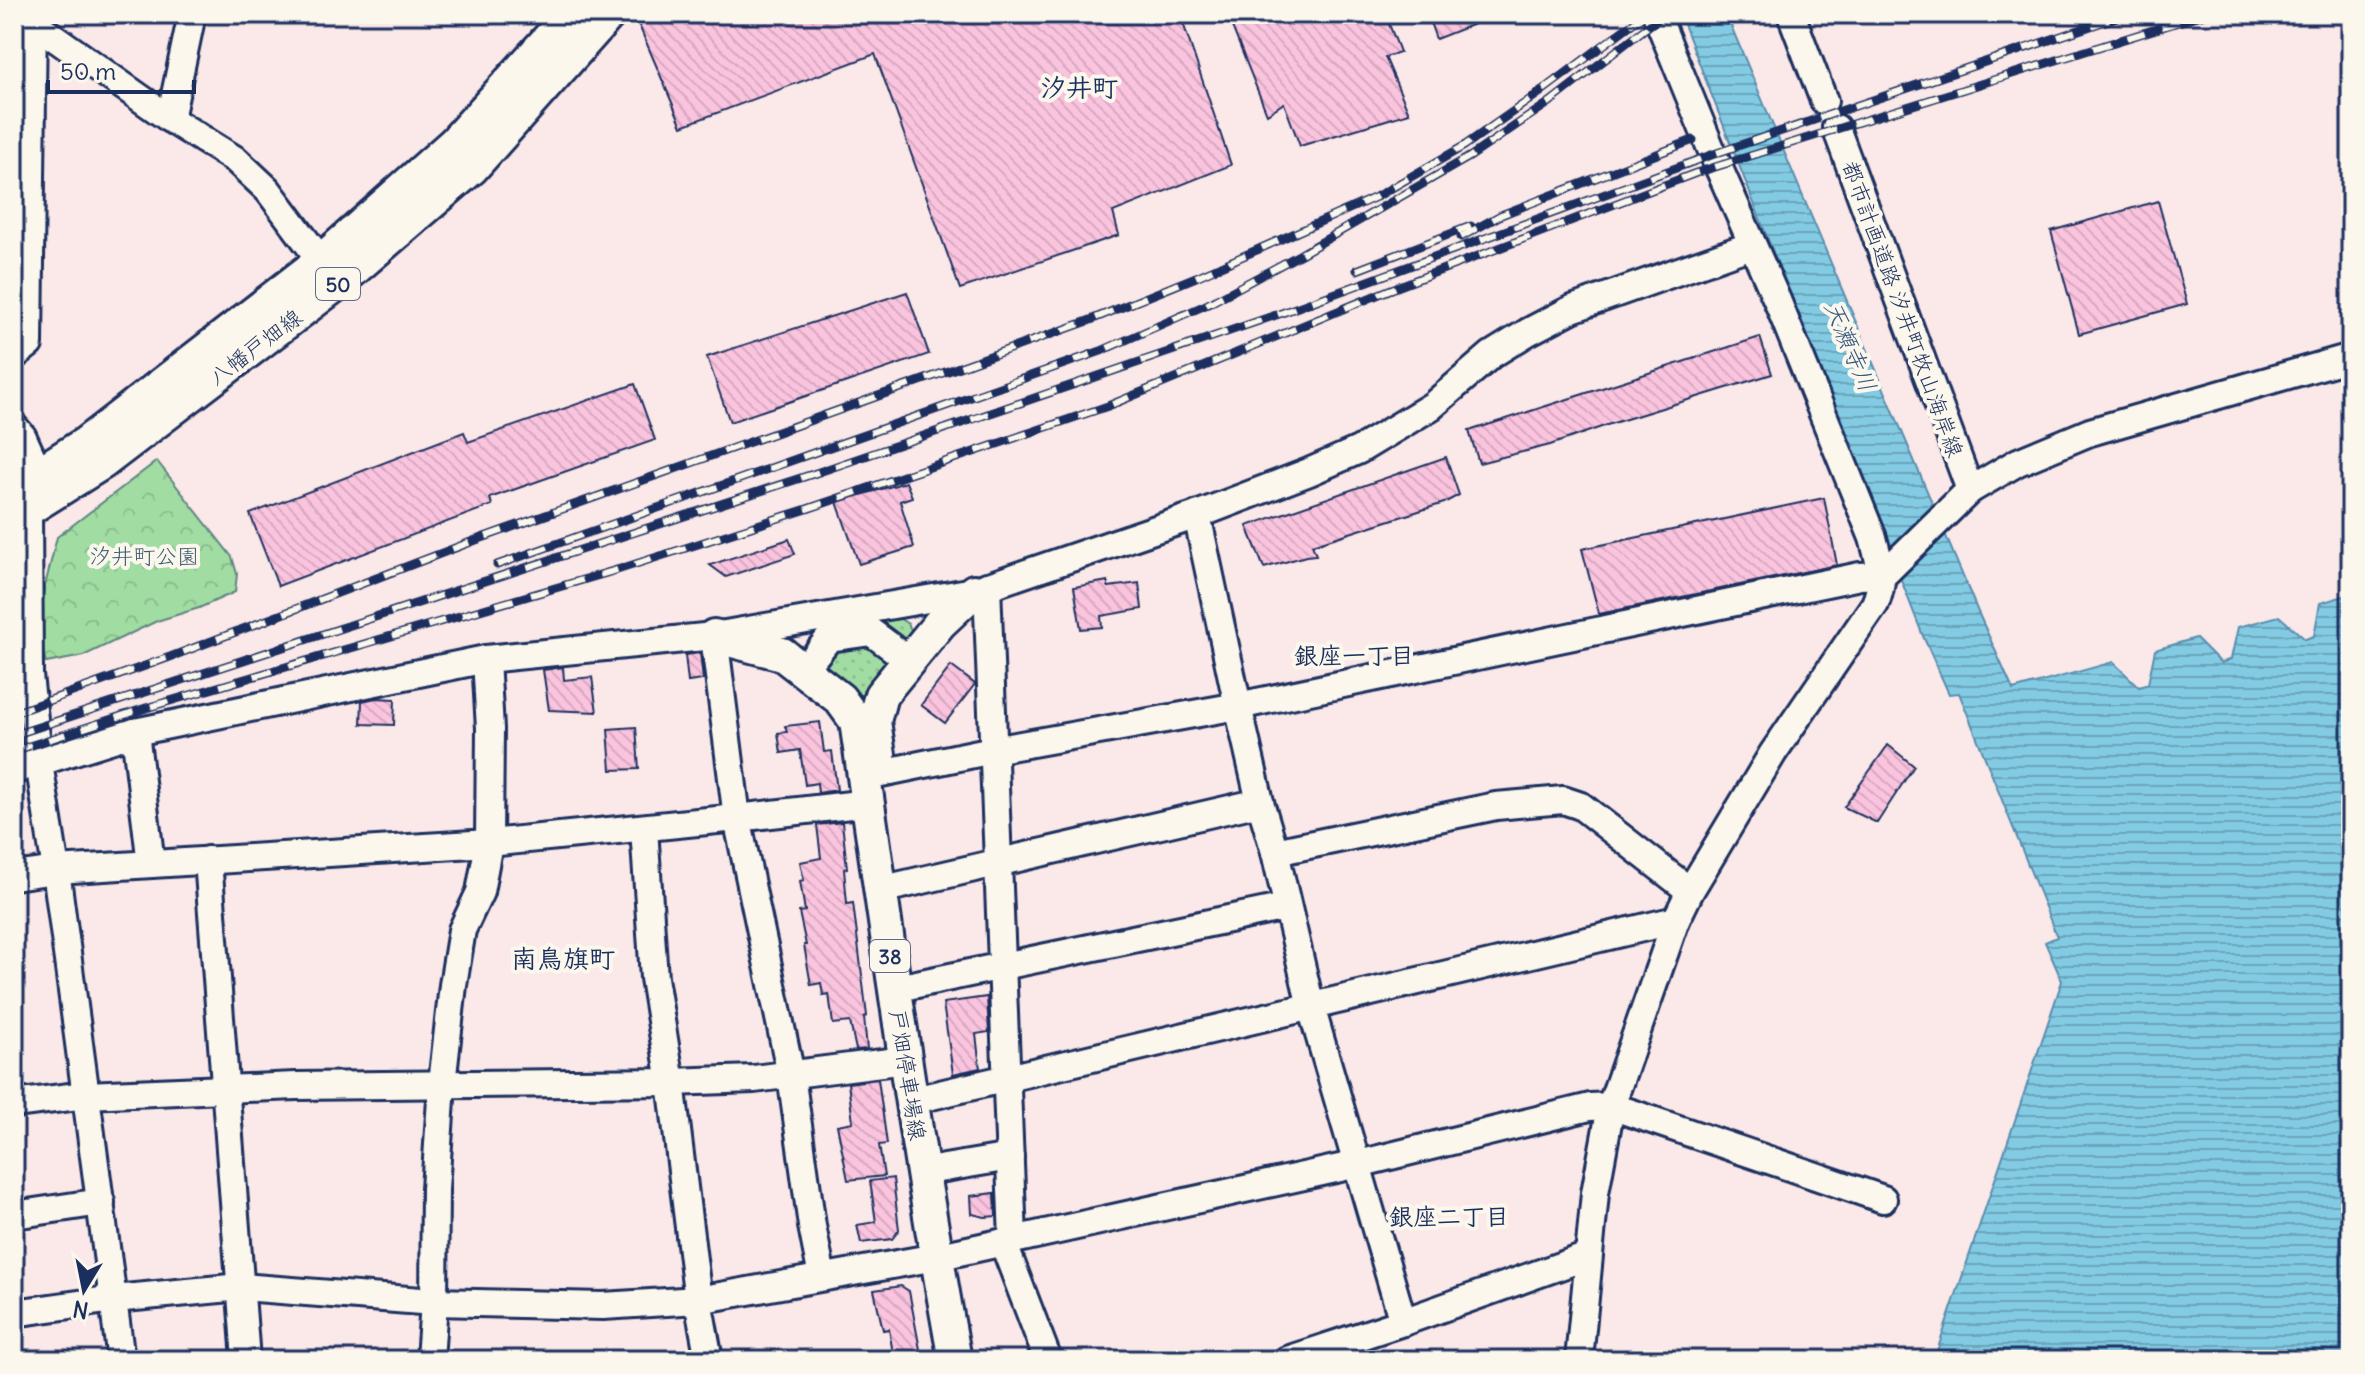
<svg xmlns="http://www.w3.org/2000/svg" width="2365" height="1374" font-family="Delius,'Klee One',sans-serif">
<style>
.grass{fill:url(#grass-dots);stroke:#5e8680;stroke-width:2}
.park{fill:url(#park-crowns);stroke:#5e8680;stroke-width:2}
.water{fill:url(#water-rules);stroke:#598dae;stroke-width:2}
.building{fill:url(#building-back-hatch);stroke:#1b2f5e;stroke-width:2}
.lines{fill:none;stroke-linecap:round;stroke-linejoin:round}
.minor-casing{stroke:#1b2f5e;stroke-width:32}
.major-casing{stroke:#1b2f5e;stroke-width:38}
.minor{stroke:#fbf7ec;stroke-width:26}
.major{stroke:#fbf7ec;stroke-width:32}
.rail-casing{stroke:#1b2f5e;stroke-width:9}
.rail{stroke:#fbf7ec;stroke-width:6;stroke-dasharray:18;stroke-linecap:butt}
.labels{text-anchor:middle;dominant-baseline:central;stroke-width:8;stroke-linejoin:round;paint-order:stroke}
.shield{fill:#fbf7ec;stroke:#5e6b89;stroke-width:2}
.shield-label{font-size:20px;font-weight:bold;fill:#1b2f5e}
.street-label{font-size:22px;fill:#1b2f5e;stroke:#fbf7ec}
.park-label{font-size:22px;fill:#3c5a6f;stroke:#fbf7ec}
.water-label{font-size:24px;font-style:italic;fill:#35567f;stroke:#fbf7ec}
.neighbourhood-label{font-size:24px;font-weight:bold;fill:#1b2f5e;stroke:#fbf7ec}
.quarter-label{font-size:26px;font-weight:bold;fill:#1b2f5e;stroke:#fbf7ec}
</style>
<defs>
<pattern id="grass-dots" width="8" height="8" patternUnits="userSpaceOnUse" patternTransform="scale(2)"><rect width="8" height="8" fill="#a1dca2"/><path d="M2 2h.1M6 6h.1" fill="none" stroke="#8abd8e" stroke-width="1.8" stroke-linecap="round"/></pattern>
<pattern id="park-crowns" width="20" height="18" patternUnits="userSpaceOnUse" patternTransform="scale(2)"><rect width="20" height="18" fill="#a1dca2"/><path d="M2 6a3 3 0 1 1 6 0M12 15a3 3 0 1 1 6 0" fill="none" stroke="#8abd8e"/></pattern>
<pattern id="water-rules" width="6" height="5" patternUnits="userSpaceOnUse" patternTransform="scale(2)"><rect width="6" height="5" fill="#83cbe3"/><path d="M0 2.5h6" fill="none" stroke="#6aa5bb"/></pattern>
<pattern id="building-back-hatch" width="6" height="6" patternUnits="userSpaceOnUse" patternTransform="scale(2)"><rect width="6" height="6" fill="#fbc4de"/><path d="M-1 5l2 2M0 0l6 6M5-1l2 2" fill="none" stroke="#d7a9c1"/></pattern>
</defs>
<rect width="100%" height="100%" fill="#fbe8e8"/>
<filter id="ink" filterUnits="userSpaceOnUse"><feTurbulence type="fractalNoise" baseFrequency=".0125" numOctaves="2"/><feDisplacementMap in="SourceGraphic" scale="16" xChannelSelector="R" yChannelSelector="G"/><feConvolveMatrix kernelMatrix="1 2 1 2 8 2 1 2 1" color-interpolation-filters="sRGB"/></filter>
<g filter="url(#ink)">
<g class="grass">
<polygon points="894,615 908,624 913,633 908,650 867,618"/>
<polygon points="870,640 901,663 869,694 856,696 814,673 831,648"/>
</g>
<polygon class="park" points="157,461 232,557 237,574 235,592 199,608 157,621 83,656 46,663 39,635 42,598 57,537"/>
<polygon class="water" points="1680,14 1726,14 1978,612 2013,690 2113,662 2139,687 2148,684 2155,650 2196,638 2221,663 2231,659 2238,627 2279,616 2305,639 2314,636 2320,603 2351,594 2351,1360 1934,1360 2062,981 2045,942 2057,937 1959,693 1949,694 1923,636"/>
<g class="building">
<polygon points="658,14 1180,14 1231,165 1113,212 1119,235 960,289 875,54 682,126 638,23"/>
<polygon points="1227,14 1385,14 1400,52 1385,57 1409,113 1300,146 1284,103 1267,114"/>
<polygon points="1427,14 1497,14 1497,15 1436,39"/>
<polygon points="2158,201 2187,304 2079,334 2051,231"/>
<polygon points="907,292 929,354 730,422 707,357"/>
<polygon points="1760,337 1772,374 1610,424 1550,445 1479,463 1469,431"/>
<polygon points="635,384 655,440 490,498 492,505 278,586 250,514 464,432 468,442"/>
<polygon points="1446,457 1459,495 1444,503 1312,545 1316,555 1306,556 1264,568 1247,526"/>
<polygon points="906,482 912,497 900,501 914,547 859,564 837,502"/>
<polygon points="1824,498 1837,565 1599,614 1582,549"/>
<polygon points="789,539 795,554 726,577 710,565"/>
<polygon points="1108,581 1108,587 1139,583 1142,609 1101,616 1102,627 1081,629 1074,587"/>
<polygon points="700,653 703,680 688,682 685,655"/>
<polygon points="951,666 975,684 945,723 921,705"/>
<polygon points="563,667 564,680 592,677 597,712 549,710 543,670"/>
<polygon points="376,698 395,699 394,725 361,724 362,701"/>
<polygon points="820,722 824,752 832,751 837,790 818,793 817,783 805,785 800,750 781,753 778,733 787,732 785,726"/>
<polygon points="636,727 639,769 611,770 608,729"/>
<polygon points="1888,745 1914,766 1877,823 1844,807"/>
<polygon points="842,822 847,868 844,869 847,904 853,903 867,1016 864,1017 867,1049 856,1050 850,1022 833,1024 829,994 823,995 821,983 811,985 804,945 806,945 799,912 805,911 800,881 804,880 800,862 821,858 817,825"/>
<polygon points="987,997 989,1032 976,1034 980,1068 953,1074 943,1003"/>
<polygon points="878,1079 887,1144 879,1145 884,1176 848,1180 837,1125 853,1122 848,1083"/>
<polygon points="893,1178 899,1230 892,1239 861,1243 857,1225 876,1222 870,1181"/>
<polygon points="995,1193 996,1216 985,1217 972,1214 971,1196"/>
<polygon points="901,1286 909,1291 922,1360 894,1360 889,1329 883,1330 874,1290"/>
</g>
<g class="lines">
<defs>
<g id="minor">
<polyline points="21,14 170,119 236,160 268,190 321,261"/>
<polyline points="1791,14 1824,101"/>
<polyline points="170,119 192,14"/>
<polyline points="1836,128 1970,490"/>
<polyline points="14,356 29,344 33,14"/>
<polyline points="28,509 29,675 39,763 56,870 121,1360"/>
<polyline points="1197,515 1238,706 1260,802 1275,852 1311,1007 1403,1322"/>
<polyline points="987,586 1013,1239"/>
<polyline points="714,636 737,818 791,1075 812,1226 822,1277"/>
<polyline points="807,666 829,638 871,632 902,655"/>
<polyline points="135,732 151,864"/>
<polyline points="14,770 135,732 486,659 714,636 974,591 1197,515 1309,472 1359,450 1432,406 1491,355 1528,332 1572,309 1752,245"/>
<polyline points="881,773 993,750 1238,706 1860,576 1883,575 1970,490 2018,462 2090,432 2351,357"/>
<polyline points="644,828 654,978 671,1082 698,1300 709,1360"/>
<polyline points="1275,852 1496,806 1563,800 1581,806 1690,891"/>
<polyline points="208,860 246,1360"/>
<polyline points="14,876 56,870 489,843 737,818 868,803"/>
<polyline points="897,886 1260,802"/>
<polyline points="912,985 1286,907"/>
<polyline points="927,1097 1676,920"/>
<polyline points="14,1104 86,1095 296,1086 671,1082 754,1079 905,1060"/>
<polyline points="939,1169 1010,1157"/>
<polyline points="14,1215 101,1202"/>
<polyline points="1003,1242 1048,1360"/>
<polyline points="14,1313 114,1299 241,1287 434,1302 603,1306 698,1300 936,1257 1358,1164 1590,1107 1611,1106 1883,1199"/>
<polyline points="430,1360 434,1302 435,1189 442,1084 453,985 462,930 480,892 489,843 490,729 486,659"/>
<polyline points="1287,1360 1403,1322 1588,1256"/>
<path d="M1579,1360L1595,1193L1611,1106L1676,920L1690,891L1773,753L1875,604C1886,578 1880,564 1873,538L1777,300L1718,166L1656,14"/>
</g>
<g id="major">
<polyline points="14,431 20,438 36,474 31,494"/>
<polyline points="14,489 86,443 321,261 454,143 571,14"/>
<polyline points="14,518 102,463 338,283 472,168 609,14"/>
<path d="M714,636L782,654L840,699L856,721C887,934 916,1148 955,1360"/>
<polyline points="879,755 874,721 881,695 940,623 974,591"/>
</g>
</defs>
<use href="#minor" class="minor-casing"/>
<use href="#major" class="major-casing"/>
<use href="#minor" class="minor"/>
<use href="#major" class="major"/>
<defs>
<g id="rail">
<polyline points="1461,237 1501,215 1693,140"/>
<polyline points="1357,270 1471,226"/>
<polyline points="497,565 1101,351 1208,304 1301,254 1471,156 1550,102 1664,14"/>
<polyline points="14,713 170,657 476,540 1088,321 1196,277 1376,197 1464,146 1542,91 1645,14"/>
<polyline points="14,735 813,474 1279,314 1714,154 2126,14"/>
<polyline points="14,751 146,708 620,569 807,509 1108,406 1389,290 1696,173 2204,14"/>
</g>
</defs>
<use href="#rail" class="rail-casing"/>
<use href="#rail" class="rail"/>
</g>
</g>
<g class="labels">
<g class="shield">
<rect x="316" y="268" width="44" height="32" rx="6"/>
<rect x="870" y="940" width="40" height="32" rx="6"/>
</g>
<g class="shield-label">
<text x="338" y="284">50</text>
<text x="890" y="956">38</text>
</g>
<g class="street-label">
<text transform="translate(1903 309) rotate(70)">都市計画道路 汐井町牧山海岸線</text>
<text transform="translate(255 347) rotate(-37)">八幡戸畑線</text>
<text transform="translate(908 1075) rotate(81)">戸畑停車場線</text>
</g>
<g class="park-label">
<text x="144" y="556">汐井町公園</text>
</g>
<g class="water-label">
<text transform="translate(1851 346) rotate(67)">天瀬寺川</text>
</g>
<g class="neighbourhood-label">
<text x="1354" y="655">銀座一丁目</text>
<text x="1449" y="1216">銀座二丁目</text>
</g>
<g class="quarter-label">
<text x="1079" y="87">汐井町</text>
<text x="563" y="958">南鳥旗町</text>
</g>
</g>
<rect width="2365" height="1374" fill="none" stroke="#fbf7ec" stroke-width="48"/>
<rect x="24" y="24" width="2317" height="1326" fill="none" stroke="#1b2f5e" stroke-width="3" filter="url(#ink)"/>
<g transform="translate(84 1290) rotate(190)" stroke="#fbf7ec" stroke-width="6" paint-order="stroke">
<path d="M0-6L14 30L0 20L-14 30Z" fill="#1b2f5e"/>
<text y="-12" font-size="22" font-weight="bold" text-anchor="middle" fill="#1b2f5e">N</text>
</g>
<path d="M48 80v12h146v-12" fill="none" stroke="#1b2f5e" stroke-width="4"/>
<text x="60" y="80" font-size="24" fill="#1b2f5e" stroke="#fbf7ec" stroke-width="6" paint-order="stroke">50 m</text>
</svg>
